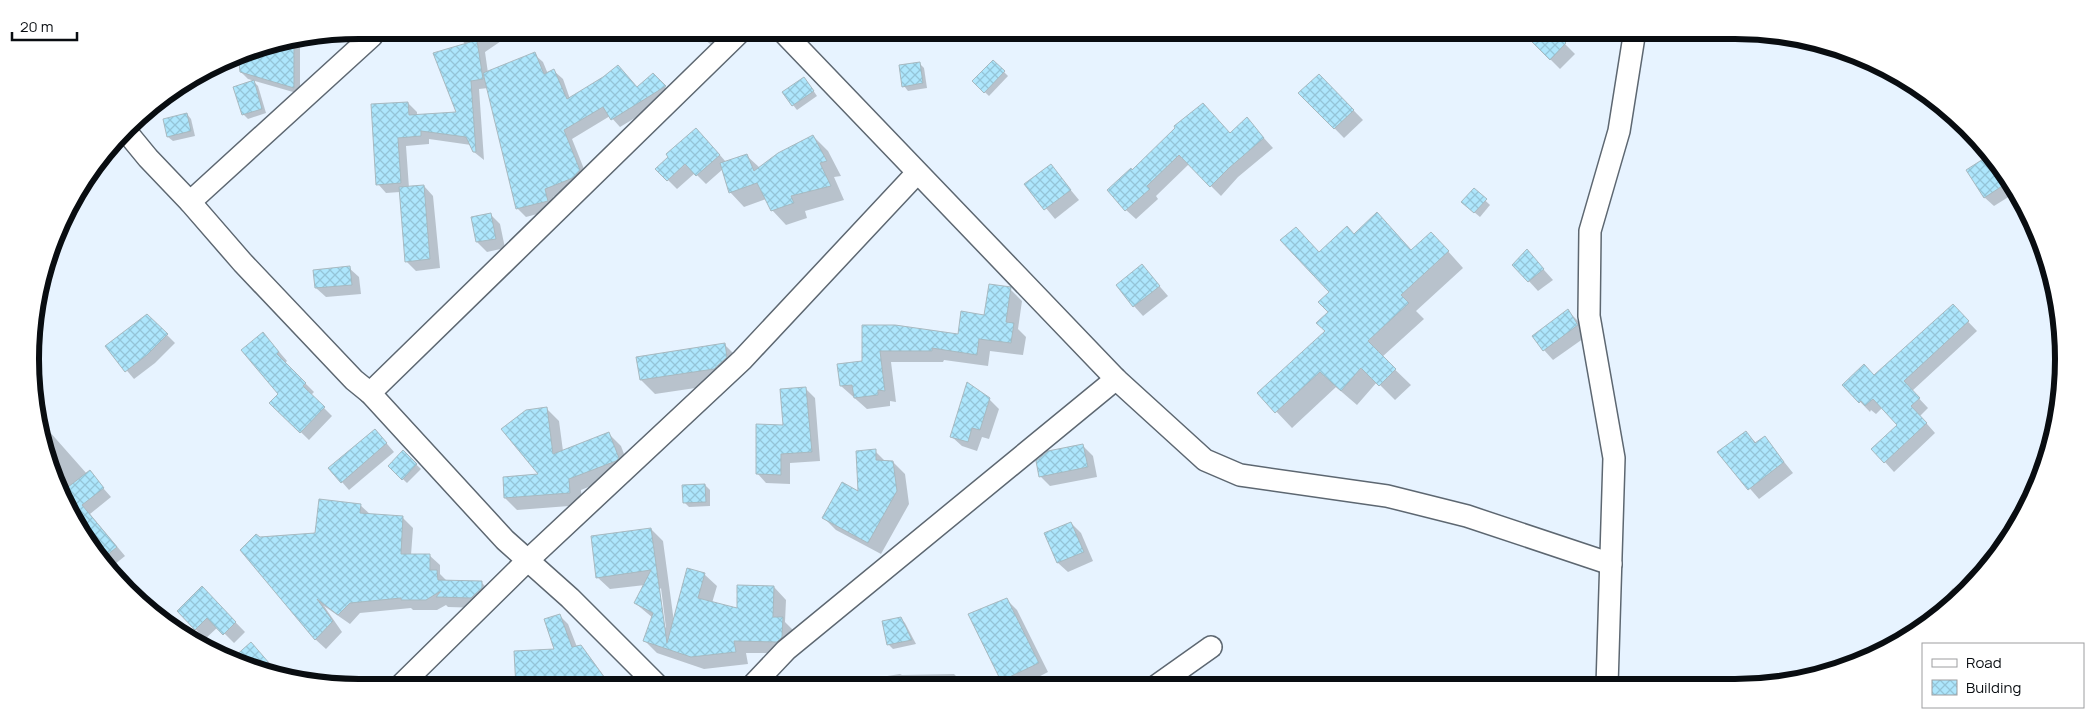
<svg xmlns="http://www.w3.org/2000/svg" width="2094" height="718" font-family="Manrope,sans-serif">
<style>
.shadow{fill:#0003;fill-rule:evenodd}
.building{fill:url(#building-cross-hatch);stroke:#a8b9c0}
.lines{fill:none;stroke-linecap:round;stroke-linejoin:round}
.minor-casing{stroke:#5d6771;stroke-width:24}
.minor{stroke:#fff;stroke-width:21}
.rim{fill:none;stroke:#090d11;stroke-width:6}
</style>
<defs>
<pattern id="building-cross-hatch" width="8" height="8" patternUnits="userSpaceOnUse" patternTransform="scale(1.25)"><rect width="8" height="8" fill="#ade6fc"/><path d="M0 0l8 8M0 8l8-8" fill="none" stroke="#94c4d7"/></pattern>
</defs>
<rect width="100%" height="100%" fill="#e7f3ff"/>
<g class="shadow">
<polygon points="1499,31 1511,31 1505,37"/>
<polygon points="1522,31 1552,31 1575,54 1560,69"/>
<polygon points="707,34 729,34 715,48 704,39"/>
<polygon points="510,35 485,52 488,73 534,54 543,62 548,74 554,71 563,79 570,99 661,83 673,95 620,127 610,116 572,139 588,179 581,186 553,197 556,209 526,217 517,208 488,88 479,89 484,160 474,152 471,145 429,139 429,144 406,146 409,188 424,186 433,196 440,268 416,271 406,261 400,192 386,193 378,184 408,103 417,112 417,116 458,113 466,45 458,36"/>
<polygon points="341,36 362,36 362,38 342,37"/>
<polygon points="283,40 293,40 300,47 300,94 248,79 241,72 239,54 235,54"/>
<polygon points="993,61 1008,76 989,96 973,81"/>
<polygon points="920,64 924,68 927,88 908,91 904,86"/>
<polygon points="1319,75 1363,120 1344,138 1300,93"/>
<polygon points="254,82 258,86 266,113 248,119 243,114"/>
<polygon points="808,83 817,96 797,110 793,105"/>
<polygon points="187,114 191,119 195,136 173,141 168,137"/>
<polygon points="1247,119 1273,148 1238,177 1221,196 1189,164 1156,196 1158,199 1136,219 1126,210 1132,171 1230,134"/>
<polygon points="813,136 828,151 841,176 834,177 844,200 805,211 807,218 786,225 772,210 766,199 744,207 730,192 723,169 706,184 695,173 677,189 657,169 705,138 726,162 746,155 760,168"/>
<polygon points="1992,155 2018,191 1994,206 1984,197"/>
<polygon points="1050,165 1079,200 1055,219 1026,184"/>
<polygon points="1474,190 1490,205 1480,217 1468,207"/>
<polygon points="490,214 500,224 505,248 487,252 477,242 473,218"/>
<polygon points="59,229 64,234 55,243"/>
<polygon points="1392,229 1412,251 1446,249 1463,268 1416,311 1424,319 1382,357 1411,385 1395,400 1377,382 1357,405 1336,387 1292,428 1259,393 1326,331 1330,292 1319,253 1354,235"/>
<polygon points="1527,251 1553,280 1538,291 1514,265"/>
<polygon points="1142,266 1168,296 1143,316 1134,306"/>
<polygon points="349,268 359,277 361,294 326,297 316,288"/>
<polygon points="1010,289 1022,301 1018,329 1026,337 1023,355 990,351 988,366 944,360 943,362 891,362 896,402 890,401 890,406 867,409 841,386 864,362 864,326 959,336 985,316"/>
<polygon points="1953,306 1977,331 1912,391 1928,408 1920,416 1935,433 1894,472 1885,462 1899,425 1883,407 1876,414 1871,410 1870,412 1844,385 1874,376"/>
<polygon points="1568,311 1578,321 1587,336 1553,360 1544,350"/>
<polygon points="147,315 175,343 155,363 134,379 107,347"/>
<polygon points="263,333 287,361 285,363 314,392 311,395 332,416 309,440 271,403 280,394"/>
<polygon points="724,344 739,359 729,383 655,394 641,380 638,358"/>
<polygon points="806,389 815,398 820,461 790,463 790,484 766,483 757,473"/>
<polygon points="989,399 999,409 989,439 982,437 977,451 962,446 952,437"/>
<polygon points="547,409 559,421 563,451 609,434 621,446 630,470 581,490 582,505 517,510 505,498 541,475"/>
<polygon points="41,422 87,474 89,472 111,497 90,514 125,556 109,569 113,575 86,542 41,444 38,425"/>
<polygon points="1746,432 1757,444 1765,438 1793,473 1759,499 1719,453"/>
<polygon points="382,438 394,452 349,490 342,482"/>
<polygon points="1083,446 1093,456 1097,477 1050,486 1040,476"/>
<polygon points="875,451 886,462 893,462 905,474 909,504 881,554 836,530 824,518 860,493"/>
<polygon points="403,452 421,469 407,483 389,466"/>
<polygon points="705,485 710,490 710,506 689,507 684,502"/>
<polygon points="360,505 371,515 402,517 413,528 411,555 429,555 440,565 440,574 447,581 482,583 492,593 482,608 448,607 446,605 437,610 413,610 411,608 360,613 350,624 324,606 342,632 326,649 315,639 259,538 317,534"/>
<polygon points="1071,523 1081,533 1093,561 1068,572 1058,563 1045,534"/>
<path d="M651,529L663,541L674,622L704,574L717,586L712,603L738,609L774,587L786,600L785,622L794,631L789,653H746L748,664L704,669L657,653L645,641L653,618L635,603L645,585L610,589L597,577ZM661,588L666,628L663,625L659,590Z"/>
<polygon points="202,588 245,632 234,643 218,627 205,639 178,611"/>
<polygon points="1953,588 1961,596 1952,606 1915,631"/>
<polygon points="1007,600 1017,610 1048,672 1019,687 1008,687 1002,681"/>
<polygon points="559,615 568,624 577,647 580,646 589,656 610,684 618,679 626,687 517,688 556,650"/>
<polygon points="900,618 905,623 916,644 893,649 888,644"/>
<polygon points="900,674 902,675 954,674 963,683 963,687 837,687 836,684"/>
<polygon points="372,677 381,688 362,688 360,686"/>
</g>
<g class="building">
<polygon points="1521,31 1554,31 1566,43 1550,60"/>
<polygon points="294,37 294,88 240,72 238,54"/>
<polygon points="477,40 483,79 471,81 476,152 473,152 466,137 421,131 421,136 398,138 401,183 376,185 371,104 408,102 409,115 456,112 433,53"/>
<polygon points="535,52 544,74 554,69 567,99 603,77 618,65 637,87 653,73 666,86 611,120 603,107 564,130 580,170 573,178 545,189 548,201 516,209 483,73"/>
<polygon points="993,60 1005,71 984,93 972,81"/>
<polygon points="920,62 923,83 902,87 899,65"/>
<polygon points="1319,74 1354,110 1334,129 1298,93"/>
<polygon points="804,77 814,91 792,106 782,92"/>
<polygon points="254,80 262,109 242,115 233,87"/>
<polygon points="1203,103 1230,133 1247,117 1264,138 1229,168 1210,187 1179,155 1147,186 1150,189 1125,211 1107,190 1131,168 1132,170 1175,128 1174,126"/>
<polygon points="187,113 191,131 167,137 163,119"/>
<polygon points="696,128 720,155 696,176 685,164 667,181 655,169 668,157 666,154"/>
<polygon points="813,135 827,161 820,163 831,186 791,196 794,203 771,211 757,183 729,193 720,163 747,154 754,171 778,153"/>
<polygon points="1991,154 2010,181 1984,198 1966,170"/>
<polygon points="1051,164 1071,190 1044,210 1024,184"/>
<polygon points="424,185 430,259 405,262 399,187"/>
<polygon points="1474,188 1487,199 1474,213 1461,202"/>
<polygon points="1377,212 1411,250 1431,232 1449,251 1401,295 1409,303 1368,341 1396,369 1379,386 1361,368 1341,391 1320,372 1275,413 1257,393 1325,331 1316,323 1328,312 1318,302 1329,292 1280,240 1296,227 1319,252 1347,226 1354,234"/>
<polygon points="491,213 496,239 476,242 471,217"/>
<polygon points="1527,249 1544,269 1528,282 1512,265"/>
<polygon points="1142,264 1160,286 1133,307 1116,285"/>
<polygon points="350,266 352,285 315,288 313,270"/>
<polygon points="989,284 1011,287 1006,322 1014,323 1011,343 979,339 977,355 932,348 932,351 880,351 885,391 878,390 878,395 854,398 852,385 840,386 837,364 862,361 862,325 895,325 958,334 961,311 984,315"/>
<polygon points="1953,304 1969,321 1904,381 1920,398 1911,406 1927,423 1884,463 1871,449 1897,425 1873,399 1865,406 1861,401 1859,403 1842,385 1864,364 1874,375"/>
<polygon points="1568,309 1578,325 1543,351 1532,336"/>
<polygon points="147,314 168,334 147,355 125,372 105,346"/>
<polygon points="263,332 279,352 277,354 306,383 303,386 325,407 300,433 269,403 278,394 241,350"/>
<polygon points="725,343 727,357 714,369 640,380 636,357"/>
<polygon points="967,382 990,398 980,430 972,428 968,442 950,437"/>
<polygon points="806,387 812,452 781,454 781,475 756,474 756,424 783,425 780,389"/>
<polygon points="547,407 553,454 609,432 619,458 616,461 569,479 570,493 504,498 503,477 538,474 501,429 526,410"/>
<polygon points="375,429 387,443 341,483 328,468"/>
<polygon points="1746,431 1755,443 1765,436 1784,462 1748,490 1717,452"/>
<polygon points="1083,444 1088,467 1039,477 1036,461 1048,451"/>
<polygon points="876,449 876,460 893,461 897,491 868,543 822,518 842,482 858,491 856,451"/>
<polygon points="403,450 417,464 402,480 388,466"/>
<polygon points="90,470 104,488 82,505 117,547 101,560 86,542 61,488 66,485 68,487"/>
<polygon points="705,484 706,502 683,503 682,485"/>
<polygon points="319,499 361,504 360,513 403,516 401,554 430,554 430,570 437,570 438,580 482,581 482,588 471,598 436,597 441,591 426,600 401,600 401,598 350,603 338,615 317,599 333,621 315,640 240,550 256,534 260,537 315,533"/>
<polygon points="1071,522 1084,552 1057,563 1044,533"/>
<polygon points="651,528 667,643 687,568 705,573 698,598 737,608 737,585 774,586 773,617 783,617 782,637 777,642 734,641 736,652 691,657 643,641 653,613 634,603 651,570 596,578 591,536"/>
<polygon points="202,586 236,622 223,635 207,618 195,630 177,611"/>
<polygon points="1007,598 1039,663 1001,681 968,614"/>
<polygon points="560,614 572,647 581,645 612,688 516,688 514,651 554,649 544,619"/>
<polygon points="901,617 912,640 887,645 882,621"/>
<polygon points="251,642 282,678 274,677 233,658"/>
</g>
<g class="lines">
<defs>
<g id="minor">
<polyline points="785,34 1116,379 1205,460 1240,475 1387,496 1467,516 1611,564"/>
<polyline points="125,130 148,158 190,202 243,263 354,380 370,393 505,540 570,598 659,687"/>
<polyline points="190,202 372,36"/>
<polyline points="370,393 738,34"/>
<polyline points="1156,686 1211,647"/>
<polyline points="1607,686 1614,458 1589,316 1590,231 1619,131 1635,30"/>
<polyline points="751,687 786,650 1116,379"/>
<polyline points="398,688 527,561 742,360 917,173"/>
</g>
</defs>
<use href="#minor" class="minor-casing"/>
<use href="#minor" class="minor"/>
</g>
<path d="M0 0H2094V718H0ZM359 39H1735A320 320 0 0 1 2055 359V359A320 320 0 0 1 1735 679H359A320 320 0 0 1 39 359V359A320 320 0 0 1 359 39Z" fill="#fff" fill-rule="evenodd"/>
<path class="rim" d="M359 39H1735A320 320 0 0 1 2055 359V359A320 320 0 0 1 1735 679H359A320 320 0 0 1 39 359V359A320 320 0 0 1 359 39Z"/>
<rect x="1922" y="643" width="162" height="65" fill="#ffffff" stroke="#9d9ea0"/>
<rect x="1932" y="659" width="25" height="8" fill="#ffffff" stroke="#9d9ea0"/>
<text x="1966" y="668" font-size="15" fill="#090d11">Road</text>
<rect x="1932" y="680" width="25" height="15" fill="url(#building-cross-hatch)" stroke="#9d9ea0"/>
<text x="1966" y="693" font-size="15" fill="#090d11">Building</text>
<path d="M12 32v8h65v-8" fill="none" stroke="#090d11" stroke-width="2.5"/>
<text x="20" y="32" font-size="15" fill="#090d11" stroke="#ffffff" stroke-width="4" paint-order="stroke">20 m</text>
</svg>
